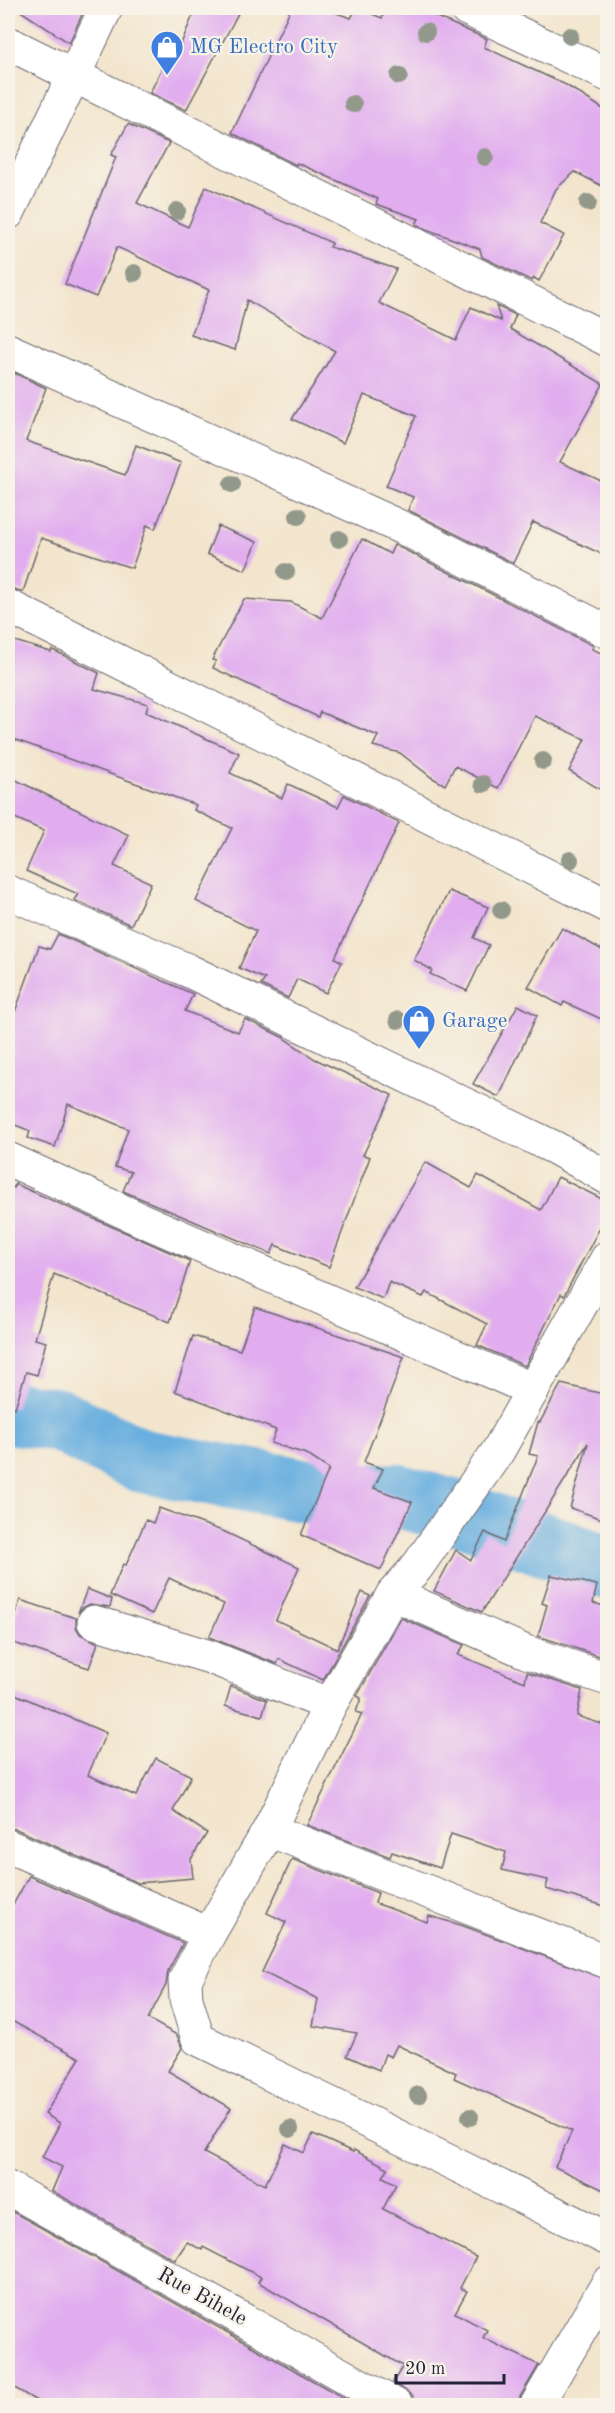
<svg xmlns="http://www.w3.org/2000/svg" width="615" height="2413" font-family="'Old Standard TT',serif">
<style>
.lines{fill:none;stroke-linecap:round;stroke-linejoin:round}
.river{stroke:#69afdf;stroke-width:64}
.building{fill:#e1adef}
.minor-casing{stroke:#6b666e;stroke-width:35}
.major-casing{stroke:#6b666e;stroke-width:35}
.minor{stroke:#fff;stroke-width:33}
.major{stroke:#fff;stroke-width:33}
.tree{fill:#92998b}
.labels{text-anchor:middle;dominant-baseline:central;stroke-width:4.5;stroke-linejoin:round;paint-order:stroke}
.shop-label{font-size:21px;fill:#366cbe;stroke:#f7f3e8;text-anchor:start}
.street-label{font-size:21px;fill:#22223b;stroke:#f7f3e8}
</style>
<rect width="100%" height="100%" fill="#f7f3e8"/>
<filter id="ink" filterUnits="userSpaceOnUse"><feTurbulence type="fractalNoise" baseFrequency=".0167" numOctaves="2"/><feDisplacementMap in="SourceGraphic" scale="12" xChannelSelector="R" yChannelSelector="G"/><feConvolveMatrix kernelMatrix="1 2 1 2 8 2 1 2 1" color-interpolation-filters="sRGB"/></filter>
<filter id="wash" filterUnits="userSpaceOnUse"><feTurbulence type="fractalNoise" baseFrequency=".008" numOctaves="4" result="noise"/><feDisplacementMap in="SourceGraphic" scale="24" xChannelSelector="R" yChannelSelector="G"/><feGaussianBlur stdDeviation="1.35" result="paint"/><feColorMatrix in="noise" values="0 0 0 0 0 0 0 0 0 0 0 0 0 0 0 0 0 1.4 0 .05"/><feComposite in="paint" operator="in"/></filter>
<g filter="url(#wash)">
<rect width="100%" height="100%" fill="#f3e5cd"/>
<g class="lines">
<polyline class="river" points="8,1412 58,1420 142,1461 336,1496 395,1495 460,1513 608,1568"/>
</g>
<g id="blocks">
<g class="building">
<polygon points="16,8 85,8 69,43"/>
<polygon points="196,8 241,8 186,110 150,93 168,55 175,58"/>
<polygon points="291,8 322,8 351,18 357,8 382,18 386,8 416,8 487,39 484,47 566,85 608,112 608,189 575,172 556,189 540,223 564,235 539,281 534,278 532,281 482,257 480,249 426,229 416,224 419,219 376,204 378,199 297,163 296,165 232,133"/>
<polygon points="128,124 169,143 137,203 188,227 206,187 332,243 330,247 396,269 379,303 456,340 471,307 501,321 496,306 516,315 510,329 603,384 560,462 608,484 608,557 533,522 513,563 408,510 413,497 386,486 416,416 364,395 343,443 292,419 335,351 247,300 235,350 191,335 209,290 117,247 96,297 65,284 116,157 111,155"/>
<polygon points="8,370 46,388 26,441 125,475 136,445 181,463 155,529 147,525 132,568 41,538 23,592 8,587"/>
<polygon points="218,526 257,542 245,570 207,554"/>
<polygon points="362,539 390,554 394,545 401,548 594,646 592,649 608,656 608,794 569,771 585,739 535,716 498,788 455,766 445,785 431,777 400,753 373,746 378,736 320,712 318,717 213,668 216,661 212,660 244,599 291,602 322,618"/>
<polygon points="8,639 51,652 52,650 55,651 99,673 94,689 148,704 146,712 239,753 230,773 282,798 288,784 338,807 344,795 399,823 335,958 342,962 326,993 297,979 288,998 261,985 265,979 239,968 256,931 196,901 232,828 194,810 196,805 8,737"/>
<polygon points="14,779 129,835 114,866 151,883 131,925 74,900 78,894 26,871 44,831 8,815 8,795"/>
<polygon points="449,891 488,907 474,938 489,945 467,991 430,974 432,970 414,960"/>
<polygon points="562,928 608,953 608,1022 564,1002 562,1006 528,987"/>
<polygon points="58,934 193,994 185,1011 238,1032 245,1019 282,1037 315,1059 392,1095 363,1155 370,1157 329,1267 275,1245 271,1254 123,1191 131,1172 115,1167 128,1129 68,1104 55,1147 28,1138 30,1131 8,1122 8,1031 39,946 50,949"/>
<polygon points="518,1005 537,1015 499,1097 473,1084"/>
<polygon points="425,1162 471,1188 478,1175 541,1210 558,1177 608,1202 608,1212 564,1296 561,1294 525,1366 477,1345 487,1324 426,1292 423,1297 389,1282 383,1299 354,1287"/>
<polygon points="15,1184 190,1261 170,1322 54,1274 35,1339 46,1342 37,1375 26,1372 15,1408 8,1407 8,1185 14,1188"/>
<polygon points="255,1307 404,1357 364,1462 383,1469 374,1488 412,1502 381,1570 301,1535 329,1469 306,1454 271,1443 276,1430 175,1391 193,1336 240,1350"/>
<polygon points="561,1384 608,1395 608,1521 570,1508 588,1443 482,1612 434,1591 456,1550 471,1560 485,1532 504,1542 538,1456 529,1454 538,1422 540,1422"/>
<polygon points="159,1508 225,1532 299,1567 276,1620 337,1649 362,1592 370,1596 323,1680 279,1659 277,1664 209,1637 224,1604 169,1578 152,1614 110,1595 123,1564 126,1565 146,1520 153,1523"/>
<polygon points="551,1575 597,1585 593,1603 608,1607 608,1659 538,1636 547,1605 542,1603"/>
<polygon points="87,1589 112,1599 110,1607 90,1604 82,1608 78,1613"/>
<polygon points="20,1600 76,1618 76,1627 80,1634 98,1643 89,1668 8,1641"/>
<polygon points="401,1618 464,1645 458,1655 525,1682 527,1672 582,1690 577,1716 608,1726 608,1907 546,1889 548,1880 502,1870 506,1852 451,1834 440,1868 392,1852 390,1857 307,1825 362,1714 356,1712 361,1698 357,1696"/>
<polygon points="231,1686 267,1700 262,1716 225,1706"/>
<polygon points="8,1691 106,1733 88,1775 136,1796 156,1758 191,1776 173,1811 207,1833 191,1859 193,1878 138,1883 16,1829 8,1828"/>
<polygon points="292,1859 378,1893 375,1903 427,1922 429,1916 461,1925 608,1980 608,2192 555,2167 572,2131 454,2078 456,2073 397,2045 391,2057 385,2054 379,2070 347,2056 357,2033 313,2026 318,1999 262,1972 286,1922 267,1913"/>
<polygon points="29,1876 183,1943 168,1971 166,1985 148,2019 177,2035 182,2048 168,2071 231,2108 204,2153 265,2185 285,2144 304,2153 313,2134 353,2152 354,2150 388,2168 383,2177 396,2184 383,2209 476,2257 460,2288 467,2291 455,2313 487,2330 483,2338 539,2365 520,2397 517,2406 416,2406 413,2396 393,2382 403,2366 258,2282 261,2277 203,2247 202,2250 187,2242 175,2260 52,2191 62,2167 42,2157 60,2123 45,2114 80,2058 8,2019 8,1914"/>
<polygon points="8,2209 358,2406 45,2406 8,2384"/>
</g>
</g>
</g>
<g filter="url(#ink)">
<use href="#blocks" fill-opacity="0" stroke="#6b666e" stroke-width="1.5"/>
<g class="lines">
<defs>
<g id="minor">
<polyline points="465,8 608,75"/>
<polyline points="8,43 608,340"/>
<polyline points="8,350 409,531 608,632"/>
<polyline points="8,606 608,906"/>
<polyline points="8,892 187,970 555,1148 608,1178"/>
<polyline points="8,1159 142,1220 533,1390"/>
<polyline points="608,1257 498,1451 417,1567 393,1594 330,1705 269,1830 209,1934 185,1980 186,1999 198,2039 608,2239"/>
<polyline points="393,1594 526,1652 608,1679"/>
<polyline points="94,1622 210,1657 330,1705"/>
<polyline points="269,1830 608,1962"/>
<polyline points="8,1846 209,1934"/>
<polyline points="8,2188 397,2406"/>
<polyline points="536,2406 608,2283"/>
</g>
<polyline id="major" points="8,213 106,8"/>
</defs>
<use href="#minor" class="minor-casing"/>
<use href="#major" class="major-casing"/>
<use href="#minor" class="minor"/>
<use href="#major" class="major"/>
</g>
<g class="tree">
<circle cx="426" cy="32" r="9"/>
<circle cx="570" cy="36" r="9"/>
<circle cx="399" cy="76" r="9"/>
<circle cx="353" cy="104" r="9"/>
<circle cx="485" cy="157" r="9"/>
<circle cx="588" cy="203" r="9"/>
<circle cx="177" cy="211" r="9"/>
<circle cx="134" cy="273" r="9"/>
<circle cx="232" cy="484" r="9"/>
<circle cx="298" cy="516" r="9"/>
<circle cx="339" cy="539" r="9"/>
<circle cx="286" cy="572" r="9"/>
<circle cx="543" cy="761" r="9"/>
<circle cx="483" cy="784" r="9"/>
<circle cx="570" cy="860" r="9"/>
<circle cx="501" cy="910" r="9"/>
<circle cx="398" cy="1020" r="9"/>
<circle cx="418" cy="2095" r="9"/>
<circle cx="470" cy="2117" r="9"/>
<circle cx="290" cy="2129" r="9"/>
</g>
</g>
<defs>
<symbol id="shop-pin" viewBox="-11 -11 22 30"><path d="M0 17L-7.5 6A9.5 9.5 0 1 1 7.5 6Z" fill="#3f7fe0" stroke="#f7f3e8"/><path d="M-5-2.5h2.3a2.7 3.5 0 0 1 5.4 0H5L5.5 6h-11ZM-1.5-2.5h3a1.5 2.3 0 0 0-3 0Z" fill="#fff"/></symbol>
</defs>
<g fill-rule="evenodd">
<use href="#shop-pin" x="148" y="28" width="38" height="52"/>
<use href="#shop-pin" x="400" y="1002" width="38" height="52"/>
</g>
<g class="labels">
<g class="shop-label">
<text x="190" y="47">MG Electro City</text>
<text x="442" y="1021">Garage</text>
</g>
<g class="street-label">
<text transform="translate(202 2297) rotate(29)">Rue Bihele</text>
</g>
</g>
<rect width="615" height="2413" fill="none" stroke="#f7f3e8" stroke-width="30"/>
<path d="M396 2374v9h108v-9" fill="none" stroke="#22223b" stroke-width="3"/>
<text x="405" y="2374" font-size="18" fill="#22223b" stroke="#f7f3e8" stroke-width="4.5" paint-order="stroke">20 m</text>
</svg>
